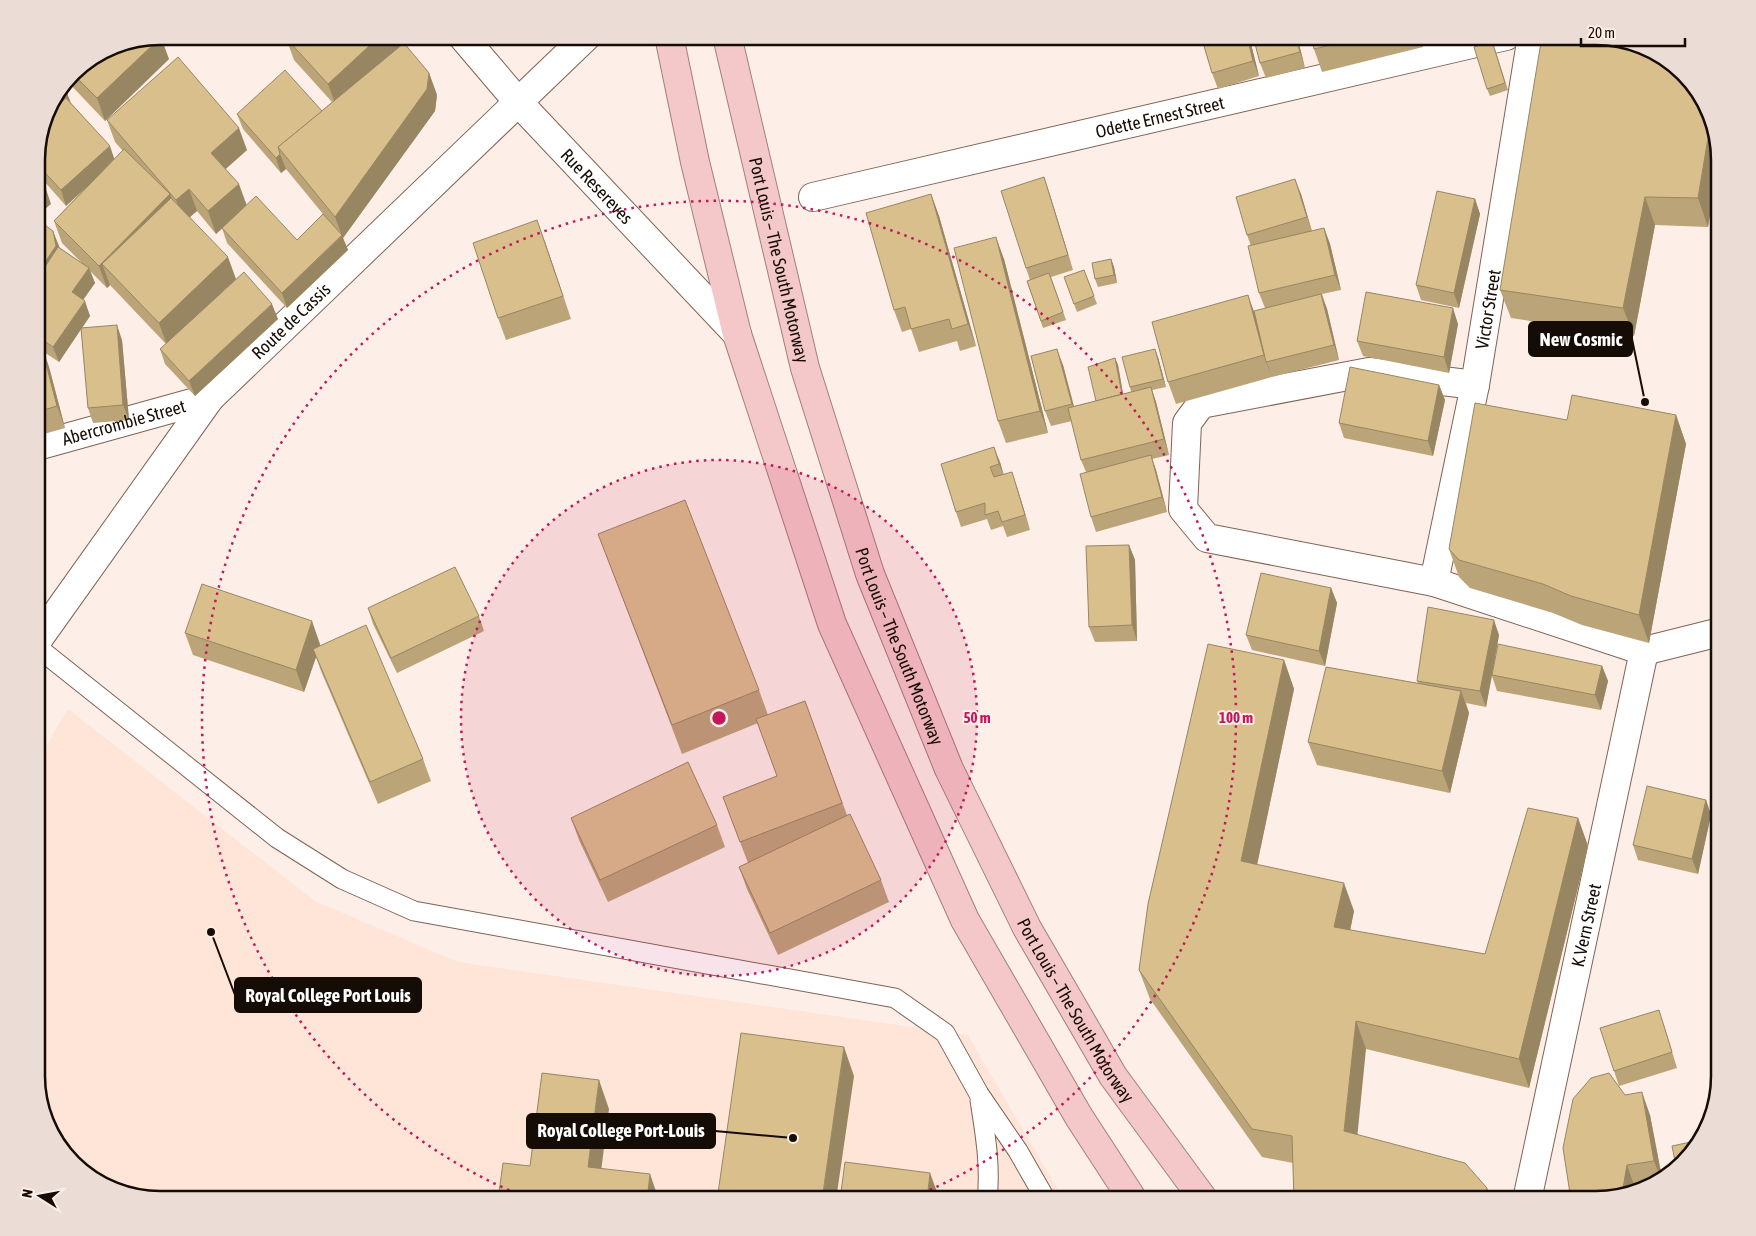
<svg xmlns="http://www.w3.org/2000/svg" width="1756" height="1236" font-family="'Asap Condensed',sans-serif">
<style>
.built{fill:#fee5d7}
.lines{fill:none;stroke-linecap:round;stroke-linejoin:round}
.service-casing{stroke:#806353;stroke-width:21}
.minor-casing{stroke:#806353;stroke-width:30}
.trunk-casing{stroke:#a47e7c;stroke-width:30}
.service{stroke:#fff;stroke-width:19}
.minor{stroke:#fff;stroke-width:28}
.trunk{stroke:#f4c8c8;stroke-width:28}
.wall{fill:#bba478}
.shaded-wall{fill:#988662}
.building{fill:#d9bf8c;stroke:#988662}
.ring{fill:none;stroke:#c2185b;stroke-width:2.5;stroke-dasharray:2.5 5}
.labels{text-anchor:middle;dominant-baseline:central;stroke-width:4;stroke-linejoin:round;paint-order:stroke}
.street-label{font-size:18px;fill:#160c06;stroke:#fdefe7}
.rim{fill:none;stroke:#160c06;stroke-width:2.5}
.centre{fill:#c2185b;stroke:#fdefe7;stroke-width:2.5}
.ring-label{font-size:15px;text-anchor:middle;font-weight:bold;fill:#c2185b;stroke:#fdefe7;stroke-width:4;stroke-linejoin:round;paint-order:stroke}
.leader{fill:none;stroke:#160c06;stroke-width:2}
.callout-dot{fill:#160c06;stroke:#fdefe7;stroke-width:2}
.callout{fill:#160c06;stroke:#160c06;stroke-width:2}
.callout-label{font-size:19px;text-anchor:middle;font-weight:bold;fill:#fff}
</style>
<rect width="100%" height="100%" fill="#fdefe7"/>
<polygon class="built" points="68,709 315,901 458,962 968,1035 1064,1200 159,1200 120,1193 85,1174 49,1131 37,1084 37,761"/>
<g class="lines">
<defs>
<g id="service">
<polyline points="37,647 277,838 342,879 414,911 895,998 945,1033 979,1094 1018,1151 1046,1200"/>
<path d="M980,1100C985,1133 991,1166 987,1200"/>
</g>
<g id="minor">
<path id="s1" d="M462,36L519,103L737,334"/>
<path id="s2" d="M813,197L1506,36"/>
<polyline points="1475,385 1369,372 1201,404 1187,423 1183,509 1207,538 1434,582 1644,651"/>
<path id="s3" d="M37,446L210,398"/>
<path id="s4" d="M1434,582L1475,385L1532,36"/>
<path id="s5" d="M37,641L210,398L587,36"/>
<polyline points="1644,651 1720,632"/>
<path id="s6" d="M1527,1200L1644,651"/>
</g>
<g id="trunk">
<polyline points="669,36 695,162 737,334 832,624 965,920 1079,1117 1133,1200"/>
<path id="s7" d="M727,36L805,368L870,574L949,769L1027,928L1113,1076L1204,1200"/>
</g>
</defs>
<use href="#service" class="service-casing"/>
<use href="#minor" class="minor-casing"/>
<use href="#trunk" class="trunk-casing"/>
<use href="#service" class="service"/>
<use href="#minor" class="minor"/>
<use href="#trunk" class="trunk"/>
</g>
<g class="wall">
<polygon points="1201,36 1249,36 1259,76 1218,89 1212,73"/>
<polygon points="1297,36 1305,68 1266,78 1260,63"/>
<polygon points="1311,36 1421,36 1423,47 1322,72 1314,49"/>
<polygon points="286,38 403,44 429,73 437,95 435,111 343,238 348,250 287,308 227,243 222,228 216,234 197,211 190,217 236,279 218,295 278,319 195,396 165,364 160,349 166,344 110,285 107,288 90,271 95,283 83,300 90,316 82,328 122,340 129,420 93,423 88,408 81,329 59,362 44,352 49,367 65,428 37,436 37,219 59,247 83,264 62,243 54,221 89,184 66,206 37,173 37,151 71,104 114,159 123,151 115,142 107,120 247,150 225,169 246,205 297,240 323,214 286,169 281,173 243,129 237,114 322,111 332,102 294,60"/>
<polygon points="1495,49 1508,90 1490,96 1487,89"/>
<polygon points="169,59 105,121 67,81 78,67"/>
<polygon points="1707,105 1719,158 1708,227 1655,225 1634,336 1511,318 1500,290"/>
<polygon points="1044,177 1049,192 1073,270 1051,277 1066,320 1043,328 1027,281 1030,280 1026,268"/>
<polygon points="931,194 939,216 976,346 960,351 957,341 919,352 911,329 902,332 894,310"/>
<polygon points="1301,194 1312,231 1324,228 1330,244 1341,290 1322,294 1327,309 1339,360 1272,377 1176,404 1168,382 1265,308 1259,293 1251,246 1247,235"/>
<polygon points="1475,199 1480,214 1459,308 1421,300 1416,285"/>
<polygon points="545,242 571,319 506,340 498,318"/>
<polygon points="1004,259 1048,433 1006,443 998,421"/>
<polygon points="1111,259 1114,267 1117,283 1098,287 1095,279"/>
<polygon points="1084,270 1097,304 1077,312 1064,277"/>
<polygon points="1458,324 1449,373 1363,356 1357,341"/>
<polygon points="1158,357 1166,387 1152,390 1156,402 1169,455 1152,459 1156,470 1167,512 1096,532 1091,517 1086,472 1081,460 1072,421 1051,426 1045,411 1063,365 1074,406 1096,401 1115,358 1118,365 1123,394 1131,392 1130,387"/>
<polygon points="1439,385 1445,400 1433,456 1344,438 1339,423"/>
<polygon points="1676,415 1686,444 1649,643 1582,625 1553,613 1470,588 1459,577 1449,549 1567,420"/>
<polygon points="1000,462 1003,474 1017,487 1030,530 1007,537 1003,526 991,530 987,519 961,527 956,512 941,464"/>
<polygon points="598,534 759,690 768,715 805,701 847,815 881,880 889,902 778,955 747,889 739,867 748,863 723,797 777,776 758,723 682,754"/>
<polygon points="1129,545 1135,560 1137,641 1095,642 1089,627"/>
<polygon points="1331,588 1337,603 1325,666 1252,650 1246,635"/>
<polygon points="368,608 479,616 484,631 397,673 373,624"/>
<polygon points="185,633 320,644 320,646 423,759 431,781 378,804 321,671 316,657 304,692 193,655"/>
<polygon points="1499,635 1492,674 1602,666 1608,681 1601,710 1497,691 1492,676 1486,707 1466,703 1469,713 1450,793 1317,765 1308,742 1418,683 1417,681"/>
<polygon points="1284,660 1294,689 1257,864 1354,911 1350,930 1485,954 1578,818 1588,846 1529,1088 1366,1049 1293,1163 1262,1157 1150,999 1139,970"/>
<polygon points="1706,800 1711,815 1698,874 1638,860 1633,845"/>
<polygon points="571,818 717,825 725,847 608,902 579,840"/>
<polygon points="1664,1025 1677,1068 1619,1086 1614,1071"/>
<polygon points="1625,1095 1650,1115 1662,1178 1654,1185 1635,1188 1596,1200"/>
</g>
<g class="shaded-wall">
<polygon points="380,36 400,36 404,45 336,106 328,84"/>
<polygon points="1247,36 1249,36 1259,76 1253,61"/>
<polygon points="1295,36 1297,36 1305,68"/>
<polygon points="161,37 169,59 105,121 97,98"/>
<polygon points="429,73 437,95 435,111 343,238 348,250 287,308 282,293 342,236 335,217"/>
<polygon points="65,87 73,109 41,134 49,105 59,92"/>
<polygon points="1711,120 1719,158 1708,227 1698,198"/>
<polygon points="239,128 247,150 219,175 211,153"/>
<polygon points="110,146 115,161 66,206 61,190"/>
<polygon points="280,154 286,169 281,173 276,158"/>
<polygon points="1044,177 1049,192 1073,270 1068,255"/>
<polygon points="1295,179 1301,194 1312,232 1307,217"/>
<polygon points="239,184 247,206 216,234 208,211"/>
<polygon points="46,189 51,204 37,216 37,197"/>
<polygon points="189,189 197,211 184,222 176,200"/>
<polygon points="170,194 178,216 102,264 110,285 107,288 99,266"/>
<polygon points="931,194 939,216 976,346 968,324"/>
<polygon points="1645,197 1655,225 1634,336 1623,308"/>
<polygon points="1475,199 1480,214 1459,308 1454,293"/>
<polygon points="537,220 545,242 571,319 563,296"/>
<polygon points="1324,228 1330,244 1341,290 1335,275"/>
<polygon points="53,231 59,246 61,261 37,297 37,274"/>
<polygon points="996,237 1004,259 1048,433 1040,411"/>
<polygon points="228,257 236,279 167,345 159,323"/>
<polygon points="1111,259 1114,267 1117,283 1114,275"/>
<polygon points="89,268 95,283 78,307 72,292"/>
<polygon points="1321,294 1327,309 1339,360 1334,345"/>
<polygon points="1248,295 1256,317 1266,362 1272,377 1264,355"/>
<polygon points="85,301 90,316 59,362 53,347"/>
<polygon points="272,304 278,319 195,396 189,381"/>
<polygon points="1453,308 1458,324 1449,373 1444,357"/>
<polygon points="117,325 122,340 129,420 123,405"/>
<polygon points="41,345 49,367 65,428 57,406"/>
<polygon points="1057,349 1063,365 1077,419 1072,404"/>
<polygon points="1155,349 1158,357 1166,387 1163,379"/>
<polygon points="1115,358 1118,365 1125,405 1122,397"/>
<polygon points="1439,385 1445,400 1433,456 1428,441"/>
<polygon points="1151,387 1156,402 1169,455 1164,439"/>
<polygon points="1676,415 1686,444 1649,643 1639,615"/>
<polygon points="994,447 1000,462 1005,479 999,464"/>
<polygon points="1151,455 1156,470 1167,512 1162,497"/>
<polygon points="1012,472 1017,487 1030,530 1025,515"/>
<polygon points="1129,545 1135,560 1137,641 1132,625"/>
<polygon points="1331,588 1337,603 1325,666 1319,651"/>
<polygon points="1494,620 1499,635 1486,707 1480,691"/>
<polygon points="312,621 320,644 316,656 313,649 316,657 304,692 296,670"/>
<polygon points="1284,660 1294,689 1252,889 1241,861"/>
<polygon points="1602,666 1608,681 1601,710 1595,695"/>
<polygon points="1461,691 1469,713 1450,793 1442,771"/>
<polygon points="1706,800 1711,815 1698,874 1692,859"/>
<polygon points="1578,818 1588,846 1529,1088 1519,1059"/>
<polygon points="1344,883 1354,911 1345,956 1334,927"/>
<polygon points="1356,1021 1366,1049 1355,1159 1344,1131"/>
<polygon points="844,1047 854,1076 836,1200 822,1200"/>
<polygon points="599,1080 609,1109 598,1195 588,1167"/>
<polygon points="1642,1092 1650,1115 1662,1178 1661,1179 1654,1161"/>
<polygon points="1627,1165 1635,1188 1634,1191 1622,1194"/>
<polygon points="930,1173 940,1200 927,1200"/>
<polygon points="650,1174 659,1200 647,1200"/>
<polygon points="1487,1188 1491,1200 1485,1200"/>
</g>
<g class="building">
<polygon points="160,36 161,37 97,98 73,74 78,67 113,46"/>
<polygon points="288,36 380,36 328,84 286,38"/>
<polygon points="1201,36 1247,36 1253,61 1212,73"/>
<polygon points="1253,36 1295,36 1300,52 1260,63"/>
<polygon points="1311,36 1368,36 1314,49"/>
<polygon points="1542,36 1597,36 1636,43 1671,62 1707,105 1711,120 1698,198 1645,197 1623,308 1500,290"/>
<polygon points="1492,41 1505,83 1487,89 1474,47"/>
<polygon points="404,43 429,73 427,89 335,217 278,147"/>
<polygon points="178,57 239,128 211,153 239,184 208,211 189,189 176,200 107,120"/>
<polygon points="285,70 322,111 278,147 280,154 276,158 237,114"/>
<polygon points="64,86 65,87 59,92"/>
<polygon points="66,98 110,146 61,190 37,164 37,151 46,117"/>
<polygon points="124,149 170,194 99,266 54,221"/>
<polygon points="1044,177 1068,255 1026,268 1001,191"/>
<polygon points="37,178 46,189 37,197"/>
<polygon points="1295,179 1307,217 1247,235 1236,197"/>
<polygon points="1437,191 1475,199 1454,293 1416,285"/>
<polygon points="1717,193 1720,193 1720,210"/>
<polygon points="931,194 968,324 952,329 949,319 911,329 905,307 894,310 866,213"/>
<polygon points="256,196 297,240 323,214 342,235 282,293 222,228"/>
<polygon points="171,198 228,257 159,323 102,264"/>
<polygon points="37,219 53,231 56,246 37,274"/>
<polygon points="537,220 563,296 498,318 473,243"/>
<polygon points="1324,228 1335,275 1259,293 1248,246"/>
<polygon points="996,237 1040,411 998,421 954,248"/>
<polygon points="58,247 89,268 72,292 85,301 53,347 37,336 37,279"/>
<polygon points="1111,259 1114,275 1095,279 1092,263"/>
<polygon points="1084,270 1094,296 1074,304 1064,277"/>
<polygon points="244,272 272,304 189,381 160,349"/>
<polygon points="1049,273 1063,312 1041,321 1027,281"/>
<polygon points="1366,292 1453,308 1444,357 1357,341"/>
<polygon points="1321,294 1334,345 1266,362 1254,311"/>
<polygon points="1248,295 1264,355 1168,382 1152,322"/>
<polygon points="117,325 123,405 88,408 81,328"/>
<polygon points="41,345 57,406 37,412 37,346"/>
<polygon points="1057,349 1072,404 1045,411 1031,356"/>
<polygon points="1155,349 1163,379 1130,387 1122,357"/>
<polygon points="1115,358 1122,394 1096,401 1088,367"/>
<polygon points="1350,367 1439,385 1428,441 1339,423"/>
<polygon points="1151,387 1164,439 1081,460 1068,408"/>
<polygon points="1572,395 1676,415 1639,615 1571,596 1543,584 1459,560 1449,549 1475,403 1567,420"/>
<polygon points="994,447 999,464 990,467 994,477 1012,472 1025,515 1002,522 998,511 985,515 985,503 956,512 941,464"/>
<polygon points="1151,455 1162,497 1091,517 1080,474"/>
<polygon points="685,500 759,690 672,725 598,534"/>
<polygon points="1129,545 1132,625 1089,627 1086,546"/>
<polygon points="455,567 479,616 391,658 368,608"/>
<polygon points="1261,573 1331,588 1319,651 1246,635"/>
<polygon points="202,584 312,621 296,670 185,633"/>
<polygon points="1428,607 1494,620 1480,691 1417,681"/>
<polygon points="366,625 423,759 370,782 313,649"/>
<polygon points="1208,644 1284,660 1241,861 1344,883 1334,927 1485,954 1528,808 1578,818 1519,1059 1356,1021 1344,1131 1465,1163 1487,1188 1485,1200 1294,1200 1292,1136 1252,1129 1139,970 1148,904"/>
<polygon points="1498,644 1602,666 1595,695 1492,675"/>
<polygon points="1326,667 1461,691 1442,771 1308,742"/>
<polygon points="1720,682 1720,701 1715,683"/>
<polygon points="805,701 842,803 740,842 723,797 777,776 756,719"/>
<polygon points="688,762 717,825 600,880 571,818"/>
<polygon points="1647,786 1706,800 1692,859 1633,845"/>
<polygon points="850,814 881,880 770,933 739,867"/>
<polygon points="1659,1010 1672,1052 1614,1071 1600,1028"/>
<polygon points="741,1033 844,1047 822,1200 717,1200"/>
<polygon points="542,1073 599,1080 588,1167 650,1174 647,1200 498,1200 503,1163 530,1166"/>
<polygon points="1609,1073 1625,1095 1642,1092 1654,1161 1627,1165 1622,1194 1596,1200 1571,1200 1563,1148 1573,1099 1591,1078"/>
<polygon points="1700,1140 1694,1151 1676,1166 1672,1146"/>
<polygon points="845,1162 930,1173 927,1200 840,1200"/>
</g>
<circle cx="719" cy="718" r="258" fill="#c2185b" fill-opacity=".12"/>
<g class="ring">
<circle cx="719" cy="718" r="258"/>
<path d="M530 1199A517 517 0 1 1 908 1199"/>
</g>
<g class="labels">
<g class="street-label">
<text stroke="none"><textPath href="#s2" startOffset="356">Odette Ernest Street</textPath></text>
<text stroke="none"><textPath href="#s1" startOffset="202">Rue Resereves</textPath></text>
<text stroke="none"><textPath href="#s7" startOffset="230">Port Louis – The South Motorway</textPath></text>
<text stroke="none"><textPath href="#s4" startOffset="278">Victor Street</textPath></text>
<text stroke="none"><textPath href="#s5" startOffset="410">Route de Cassis</textPath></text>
<text stroke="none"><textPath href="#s3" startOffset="90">Abercrombie Street</textPath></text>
<text stroke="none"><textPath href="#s7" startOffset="635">Port Louis – The South Motorway</textPath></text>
<text stroke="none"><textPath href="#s6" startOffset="281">K.Vern Street</textPath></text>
<text stroke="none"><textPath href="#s7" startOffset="1040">Port Louis – The South Motorway</textPath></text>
</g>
</g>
<path d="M0 0H1756V1236H0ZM160 45H1596A115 115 0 0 1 1711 160V1076A115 115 0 0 1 1596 1191H160A115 115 0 0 1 45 1076V160A115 115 0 0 1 160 45Z" fill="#ebddd5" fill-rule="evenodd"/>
<path class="rim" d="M160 45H1596A115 115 0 0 1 1711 160V1076A115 115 0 0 1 1596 1191H160A115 115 0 0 1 45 1076V160A115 115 0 0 1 160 45Z"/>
<circle cx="719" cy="718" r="8" class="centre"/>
<g class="ring-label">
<text x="977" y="723">50 m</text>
<text x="1236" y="723">100 m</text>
</g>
<path class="leader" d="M1645 402L1632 339M211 932L235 995M793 1138L715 1131"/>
<g class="callout-dot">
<circle cx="1645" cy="402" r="5"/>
<circle cx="211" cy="932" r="5"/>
<circle cx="793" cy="1138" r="5"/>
</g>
<g class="callout">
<rect x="1529" y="322" width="103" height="34" rx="5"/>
<rect x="235" y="978" width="186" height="34" rx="5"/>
<rect x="527" y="1114" width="188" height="34" rx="5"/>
</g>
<g class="callout-label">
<text x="1581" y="346">New Cosmic</text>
<text x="328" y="1002">Royal College Port Louis</text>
<text x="621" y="1137">Royal College Port-Louis</text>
</g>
<g transform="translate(40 1196) rotate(281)" stroke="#fdefe7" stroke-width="4" paint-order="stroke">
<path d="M0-4L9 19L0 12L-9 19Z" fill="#160c06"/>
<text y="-8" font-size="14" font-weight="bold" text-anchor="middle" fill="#160c06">N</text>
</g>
<path d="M1581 38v8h104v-8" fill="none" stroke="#160c06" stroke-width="2.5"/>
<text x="1588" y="38" font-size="15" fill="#160c06" stroke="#fdefe7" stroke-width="4" paint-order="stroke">20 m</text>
</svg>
